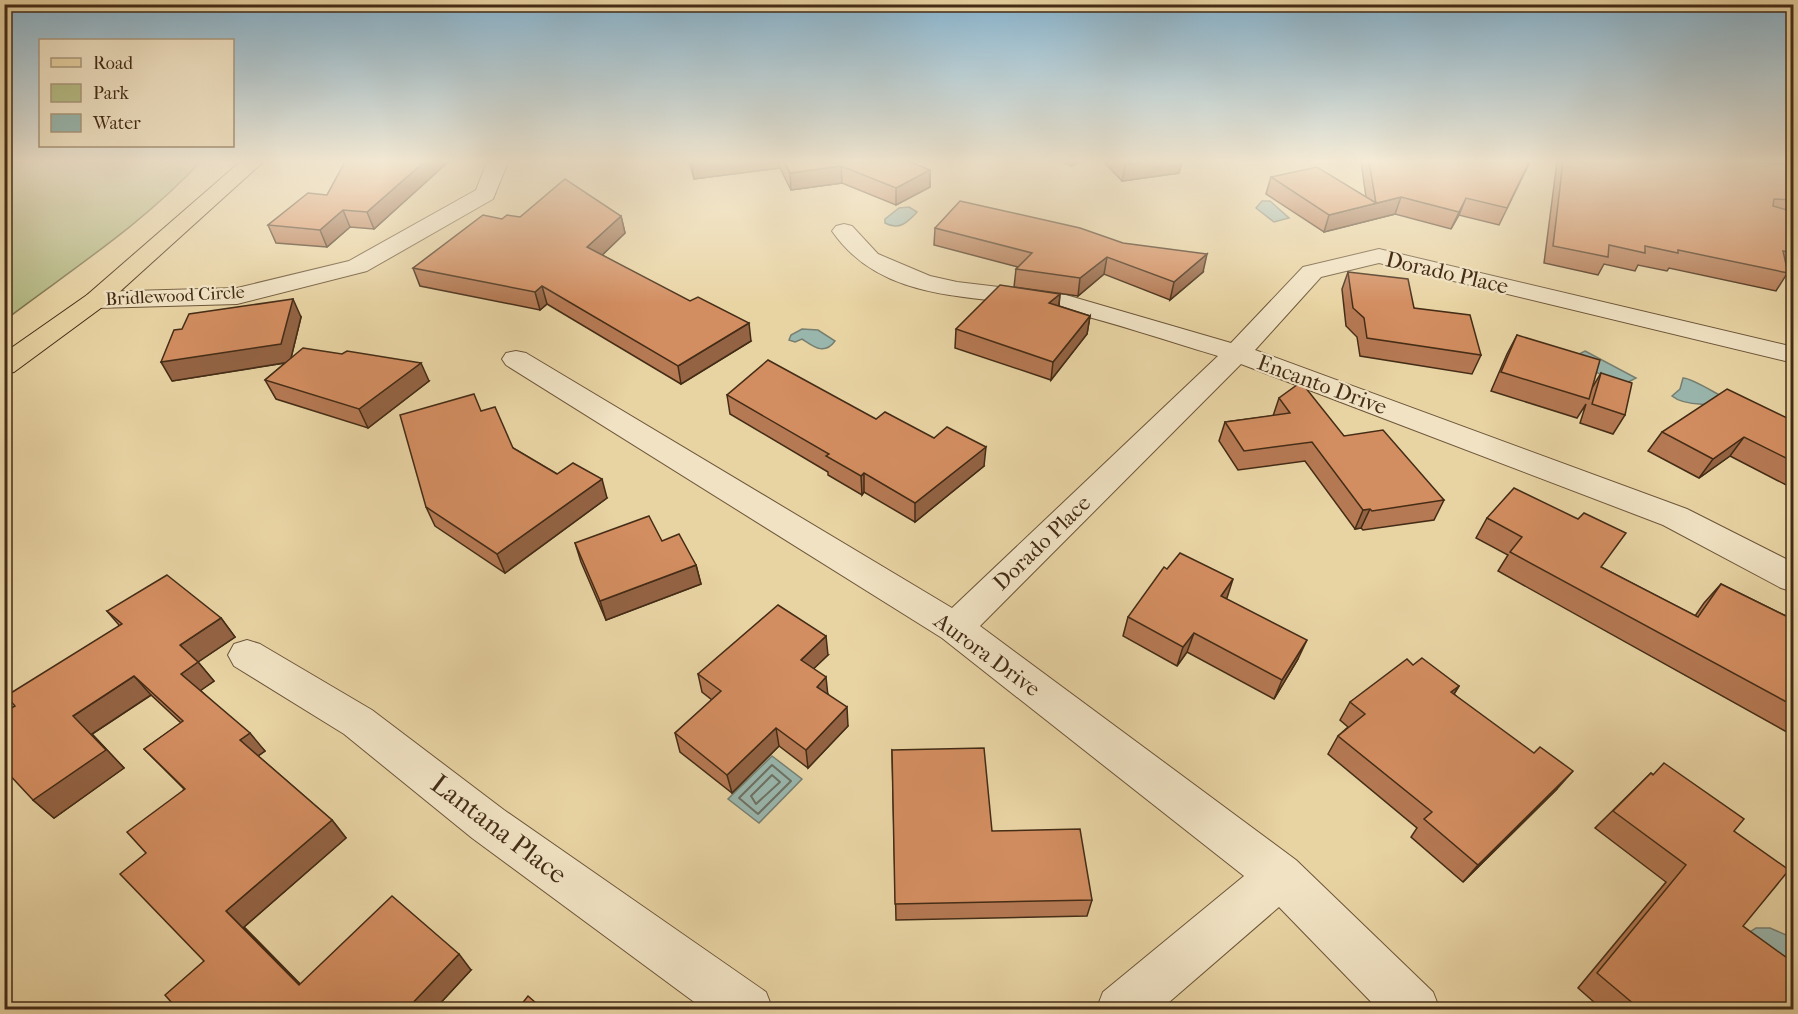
<svg xmlns="http://www.w3.org/2000/svg" width="1798" height="1014" font-family="'IM FELL French Canon',serif">
<style>
.green{fill:#b5bc86;stroke:#7c744e;stroke-width:1.5}
.water{fill:#99b6ad;stroke:#777f71;stroke-width:1.5}
.lines{fill:none;stroke-linecap:round;stroke-linejoin:round}
.shore{stroke:#6e7162;stroke-width:2}
.minor-casing{stroke:#6d5639;stroke-width:2}
.major-casing{stroke:#442c16;stroke-width:2}
.minor{fill:#f0e2c3;fill-rule:evenodd}
.major{fill:#e8d3a3;fill-rule:evenodd}
.wall{fill:#b57953;stroke:#442c16;stroke-width:1.5}
.shaded-wall{fill:#936343;stroke:#442c16;stroke-width:1.5}
.building{fill:#d28d60;stroke:#442c16;stroke-width:1.5}
.labels{text-anchor:middle;dominant-baseline:central;stroke-width:4.5;stroke-linejoin:round;paint-order:stroke}
.far-street-label{font-size:18px;fill:#442c16;stroke:#f0e2c3}
.street-label{font-size:22px;fill:#442c16;stroke:#f0e2c3}
.near-street-label{font-size:27px;fill:#442c16;stroke:#f0e2c3}
</style>
<rect width="100%" height="100%" fill="#e8d3a3"/>
<filter id="stains"><feTurbulence type="fractalNoise" baseFrequency=".00333" numOctaves="4"/><feColorMatrix values="0 0 0 0 .2 0 0 0 0 .09 0 0 0 0 .02 0 0 0 .5 -.17"/></filter>
<radialGradient id="worn" r=".72"><stop offset=".6" stop-color="#630" stop-opacity="0"/><stop offset="1" stop-color="#630" stop-opacity=".3"/></radialGradient>
<path class="green" d="M5,162H200C144,223 71,270 5,320Z"/>
<g class="water">
<polygon points="1262,201 1270,201 1289,218 1274,222 1256,208"/>
<path d="M909,207L917,212C908,222 899,231 885,223V219L899,208Z"/>
<path d="M802,329L818,330L835,341C824,356 813,346 802,339L795,342L789,340L791,335Z"/>
<polygon points="1585,351 1636,378 1621,386 1571,358"/>
<path d="M1683,378C1693,378 1719,396 1733,402C1718,405 1685,407 1672,396L1680,389Z"/>
<polygon points="772,756 802,779 759,823 728,799"/>
<polygon points="1756,928 1770,928 1793,938 1793,979 1750,932"/>
</g>
<g class="lines">
<g class="shore">
<polygon points="772,765 791,781 758,814 739,798"/>
<polygon points="772,775 780,782 756,804 751,796"/>
</g>
<defs>
<g id="minor">
<polygon points="487,162 508,162 493,199 367,271 237,304 96,308 87,305 83,300 87,295 96,292 237,288 349,261 476,190"/>
<path d="M844,224L852,226L878,254L930,276L957,282L1066,295L1231,343L1303,267L1379,249L1794,347V363L1379,263L1321,277L1255,350L1687,509L1794,563V592L1781,588L1663,525L1241,364L980,626L1296,860L1433,992L1440,1010H1379L1279,907L1160,1010H1096L1103,992L1244,876L942,638L506,365L502,359L506,353L516,351L526,353L952,608L1218,356C1167,341 1116,323 1065,311C985,292 886,309 832,231L836,226Z"/>
<polygon points="247,640 260,644 372,710 504,810 766,992 773,1010 705,1010 472,838 344,734 234,666 228,655 234,644"/>
</g>
<polygon id="major" points="240,162 263,162 105,305 14,372 4,374 4,353 87,295"/>
</defs>
<use href="#minor" class="minor-casing"/>
<use href="#major" class="major-casing"/>
<use href="#minor" class="minor"/>
<use href="#major" class="major"/>
</g>
<g class="wall">
<polygon points="345,162 448,162 374,229 350,227 327,247 276,243 268,225 327,195"/>
<polygon points="689,162 910,162 930,170 930,187 896,205 842,183 791,190 780,168 694,179"/>
<polygon points="1060,162 1080,162 1072,166"/>
<polygon points="1104,162 1182,162 1179,173 1122,181"/>
<polygon points="1361,162 1530,162 1499,225 1459,215 1451,229 1395,214 1324,232 1266,194 1271,177 1366,197"/>
<polygon points="1557,162 1750,162 1781,164 1778,162 1794,162 1794,273 1788,272 1776,291 1669,268 1667,271 1638,265 1635,271 1604,264 1598,275 1544,263"/>
<polygon points="621,216 625,233 602,255 751,341 681,384 547,304 540,310 420,286 413,268 502,219 520,217"/>
<polygon points="935,228 1203,272 1170,300 1104,274 1078,296 1014,287 1016,269 1018,267 934,245"/>
<polygon points="1348,272 1414,308 1481,355 1472,374 1360,356 1357,337 1346,326 1342,289"/>
<polygon points="1060,294 1059,306 1090,316 1087,334 1051,380 955,348 956,329"/>
<polygon points="301,317 291,358 429,381 368,428 276,399 265,380 285,363 172,381"/>
<polygon points="1517,335 1592,388 1601,373 1625,415 1613,434 1580,423 1586,404 1577,418 1491,391 1507,354"/>
<polygon points="727,395 876,419 984,466 915,522 864,492 862,495 828,475 828,472 730,414"/>
<polygon points="1279,398 1344,436 1444,500 1434,520 1363,530 1361,528 1355,529 1305,461 1238,470 1219,441 1225,422 1273,416"/>
<polygon points="481,411 513,448 557,474 607,498 505,573 435,526 426,507"/>
<polygon points="1794,418 1794,489 1730,456 1699,478 1648,451 1662,432 1791,420"/>
<polygon points="1487,518 1601,567 1695,616 1704,603 1721,584 1794,620 1794,736 1498,571 1508,555 1476,538"/>
<polygon points="575,543 696,565 701,584 606,620 581,562"/>
<polygon points="1226,599 1298,659 1274,699 1187,652 1177,666 1123,636 1128,617"/>
<polygon points="107,611 221,618 235,637 198,662 214,681 200,690 265,751 258,756 332,820 346,838 244,927 300,984 471,970 434,1010 178,1010 204,961 146,853 184,789 144,749 181,723 151,695 92,734 124,768 54,818 33,800 119,625"/>
<polygon points="828,655 813,669 828,694 848,726 808,768 779,746 732,793 680,752 675,733 712,700 702,692 698,674"/>
<polygon points="1413,665 1459,686 1454,694 1557,789 1463,882 1411,837 1417,828 1328,754 1338,736 1348,727 1340,720 1350,702"/>
<polygon points="892,750 992,831 1092,900 1087,916 896,920"/>
<polygon points="1651,773 1734,831 1743,926 1794,1010 1603,1010 1578,988 1666,882 1595,828"/>
</g>
<g class="shaded-wall">
<polygon points="424,162 448,162 374,229 367,212"/>
<polygon points="696,162 779,162 780,168 694,179 692,163"/>
<polygon points="1072,162 1080,162 1072,166"/>
<polygon points="1143,162 1182,162 1179,173 1122,181 1125,165"/>
<polygon points="841,166 842,183 791,190 790,173"/>
<polygon points="930,170 930,187 896,205 896,188"/>
<polygon points="1401,197 1395,214 1324,232 1329,215"/>
<polygon points="1466,198 1459,215 1451,229 1459,212"/>
<polygon points="343,210 350,227 327,247 320,230"/>
<polygon points="621,216 625,233 592,265 587,247"/>
<polygon points="1207,254 1203,272 1170,300 1174,282"/>
<polygon points="1107,257 1104,274 1078,296 1080,278"/>
<polygon points="542,286 547,304 540,310 535,292"/>
<polygon points="1060,294 1058,312 1049,303"/>
<polygon points="293,299 301,317 290,362 172,381 161,362"/>
<polygon points="1090,316 1087,334 1051,380 1053,362"/>
<polygon points="749,323 751,341 681,384 678,366"/>
<polygon points="421,363 429,381 368,428 359,409"/>
<polygon points="1744,437 1730,456 1699,478 1713,459"/>
<polygon points="986,447 984,466 915,522 915,503"/>
<polygon points="864,473 864,492 862,495 861,476"/>
<polygon points="602,479 607,498 505,573 497,554"/>
<polygon points="1370,509 1361,528 1355,529 1363,510"/>
<polygon points="696,565 701,584 606,620 600,601"/>
<polygon points="1233,579 1227,598 1214,615 1221,596"/>
<polygon points="221,618 235,637 195,664 180,645"/>
<polygon points="1194,633 1187,652 1177,666 1183,647"/>
<polygon points="826,636 828,655 803,679 801,660"/>
<polygon points="1307,640 1298,659 1274,699 1282,680"/>
<polygon points="198,662 214,681 197,693 181,674"/>
<polygon points="134,676 151,695 92,734 124,768 54,818 33,800 73,716"/>
<polygon points="826,677 828,696 817,687"/>
<polygon points="1459,686 1447,705 1451,692"/>
<polygon points="847,707 848,726 808,768 806,750"/>
<polygon points="776,728 779,746 732,793 727,775"/>
<polygon points="250,733 265,751 255,758 240,740"/>
<polygon points="1573,771 1557,789 1463,882 1478,865"/>
<polygon points="332,820 346,838 244,927 316,1000 299,985 226,911"/>
<polygon points="459,954 471,970 434,1010 406,1010"/>
</g>
<g class="building">
<polygon points="345,162 424,162 367,212 343,210 320,230 268,225 308,193 327,195"/>
<polygon points="784,162 910,162 930,170 896,188 841,166 790,173"/>
<polygon points="1122,162 1143,162 1125,165"/>
<polygon points="1369,162 1529,162 1507,208 1466,198 1459,212 1401,197 1329,215 1271,177 1317,167 1376,203"/>
<polygon points="1563,162 1750,162 1794,165 1794,200 1774,199 1773,206 1794,212 1794,253 1783,251 1788,273 1678,250 1678,253 1645,246 1645,253 1609,245 1608,257 1553,246"/>
<polygon points="565,179 621,216 587,247 690,301 698,297 749,323 678,366 542,286 535,292 413,268 483,215 502,219 507,215 520,217"/>
<polygon points="960,201 1080,228 1123,243 1207,254 1174,282 1107,257 1080,278 1016,269 1032,253 935,228"/>
<polygon points="1348,272 1408,279 1414,308 1470,315 1481,355 1367,338 1364,318 1353,308"/>
<polygon points="1000,285 1060,294 1049,303 1090,316 1053,362 956,329"/>
<polygon points="293,299 281,344 161,362 174,330 182,329 189,314"/>
<polygon points="1517,335 1600,360 1589,399 1501,372"/>
<polygon points="303,348 342,354 347,351 421,363 359,409 265,380"/>
<polygon points="768,360 876,419 885,412 934,438 947,427 986,447 915,503 864,473 861,476 826,456 829,454 727,395"/>
<polygon points="1601,373 1632,383 1625,415 1592,404"/>
<polygon points="1301,382 1344,436 1383,430 1444,500 1372,511 1370,509 1363,510 1312,442 1244,451 1225,422 1290,413 1279,398"/>
<polygon points="1727,389 1791,420 1794,418 1794,462 1744,437 1713,459 1662,432"/>
<polygon points="474,394 481,411 495,407 513,448 557,474 573,463 602,479 497,554 426,507 400,415"/>
<polygon points="1514,488 1578,519 1584,513 1626,533 1601,567 1698,617 1721,584 1794,620 1794,706 1510,552 1522,537 1487,518"/>
<polygon points="649,516 662,541 679,534 696,565 600,601 575,543"/>
<polygon points="1180,553 1233,579 1221,596 1307,640 1282,680 1194,633 1183,647 1128,617 1164,567 1167,569"/>
<polygon points="167,575 221,618 180,645 198,662 181,674 250,733 240,740 332,820 226,911 299,985 392,896 459,954 406,1010 178,1010 165,995 204,961 120,874 146,853 127,832 185,789 144,749 183,721 134,676 73,716 106,750 33,800 4,769 4,712 15,706 6,696 122,624 107,611"/>
<polygon points="778,605 826,636 801,660 826,677 817,687 847,707 806,750 776,728 727,775 675,733 721,691 698,674"/>
<polygon points="1422,658 1459,686 1451,692 1534,753 1540,747 1573,771 1478,865 1424,819 1432,812 1338,736 1365,714 1350,702 1407,659 1413,665"/>
<polygon points="984,748 992,831 1080,829 1092,900 895,904 892,750"/>
<polygon points="1664,763 1744,819 1734,831 1789,870 1743,926 1794,963 1794,1010 1641,1010 1597,973 1686,865 1613,811 1651,773 1653,775"/>
<polygon points="528,996 544,1010 517,1010"/>
</g>
<linearGradient id="sky" x2="0" y2="1"><stop stop-color="#88b5d0"/><stop offset="0.53" stop-color="#f5ebd6"/><stop offset="1" stop-color="#f5ebd6" stop-opacity="0"/></linearGradient>
<rect width="1798" height="304" fill="url(#sky)"/>
<g class="labels">
<g class="far-street-label">
<text transform="translate(175 296) rotate(-3)">Bridlewood Circle</text>
</g>
<g class="street-label">
<text transform="translate(1447 273) rotate(13)">Dorado Place</text>
<text transform="translate(1322 385) rotate(20)">Encanto Drive</text>
<text transform="translate(1042 543) rotate(-44)">Dorado Place</text>
<text transform="translate(987 655) rotate(36)">Aurora Drive</text>
</g>
<g class="near-street-label">
<text transform="translate(499 829) rotate(37)">Lantana Place</text>
</g>
</g>
<rect width="1798" height="1014" fill="none" stroke="#e8d3a3" stroke-width="24"/>
<rect x="6" y="6" width="1786" height="1002" fill="none" stroke="#442c16" stroke-width="3"/>
<rect x="12" y="12" width="1774" height="990" fill="none" stroke="#442c16" stroke-width="1.5"/>
<rect x="39" y="39" width="195" height="108" fill="#f0e2c3" stroke="#ab997e" stroke-width="1.5"/>
<rect x="51" y="58" width="30" height="9" fill="#e8d3a3" stroke="#ab997e" stroke-width="1.5"/>
<text x="93" y="69" font-size="18" fill="#442c16">Road</text>
<rect x="51" y="84" width="30" height="18" fill="#b5bc86" stroke="#ab997e" stroke-width="1.5"/>
<text x="93" y="99" font-size="18" fill="#442c16">Park</text>
<rect x="51" y="114" width="30" height="18" fill="#99b6ad" stroke="#ab997e" stroke-width="1.5"/>
<text x="93" y="129" font-size="18" fill="#442c16">Water</text>
<rect width="100%" height="100%" filter="url(#stains)"/>
<rect width="100%" height="100%" fill="url(#worn)"/>
</svg>
